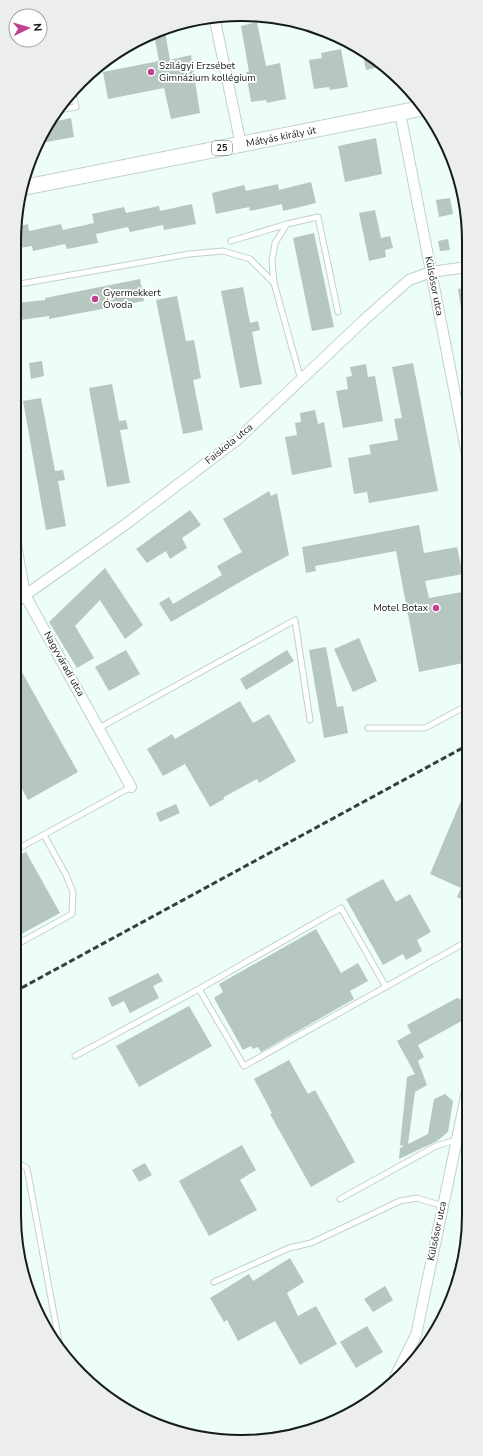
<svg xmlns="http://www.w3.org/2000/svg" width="483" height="1456" font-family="'Nunito Sans',sans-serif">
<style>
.building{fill:#b5c7bf}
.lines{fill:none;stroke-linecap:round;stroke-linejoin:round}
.service-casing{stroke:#c1d2cb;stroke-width:7}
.minor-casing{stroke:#c1d2cb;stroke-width:12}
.primary-casing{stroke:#c1d2cb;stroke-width:17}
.service{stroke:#fff;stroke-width:5}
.minor{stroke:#fff;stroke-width:10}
.primary{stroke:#fff;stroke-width:15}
.rail{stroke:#373e3b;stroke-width:3;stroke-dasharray:6 3;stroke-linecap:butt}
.poi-dot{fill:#c2418c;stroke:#fff;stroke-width:1.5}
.labels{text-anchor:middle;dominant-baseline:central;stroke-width:3.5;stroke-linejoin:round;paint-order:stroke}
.shield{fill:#fff;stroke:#5c605e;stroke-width:1}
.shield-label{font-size:9px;font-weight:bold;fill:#161c19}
.poi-label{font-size:10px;fill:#161c19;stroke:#fff;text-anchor:start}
.street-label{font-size:10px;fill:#161c19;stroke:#fff}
.rim{fill:none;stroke:#161c19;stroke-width:2}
</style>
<rect width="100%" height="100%" fill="#ecfef6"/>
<g class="building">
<polygon points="257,22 266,66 280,63 286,99 267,103 266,100 251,102 246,72 249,72 241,26"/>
<polygon points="165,32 170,60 191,55 200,113 171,119 164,88 108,99 103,72 159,61 154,35"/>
<polygon points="341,49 348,87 330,90 329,87 314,89 309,60 322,58 321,53"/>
<polygon points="362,50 368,52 384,66 366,70"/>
<polygon points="71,118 74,137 41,143 52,122"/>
<polygon points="376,138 382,174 345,182 338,146"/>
<polygon points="311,182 316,203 283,211 282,204 250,211 249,207 216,214 212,193 244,185 246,191 278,184 279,190"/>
<polygon points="450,198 453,214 439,217 436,200"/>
<polygon points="192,204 196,224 164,230 163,225 130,232 128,227 96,234 98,243 67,249 65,244 33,251 32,246 14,249 16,227 28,224 29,231 61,224 63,230 94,223 92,214 124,207 126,213 159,206 160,211"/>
<polygon points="375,210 381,238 390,236 393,248 385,250 386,257 369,261 359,213"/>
<polygon points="314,233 334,327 312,331 293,238"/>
<polygon points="448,239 450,250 440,251 438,241"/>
<polygon points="140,279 144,301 49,319 49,316 20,320 17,303 45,300 45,298"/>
<polygon points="243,287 250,323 258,321 260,330 252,332 262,384 240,388 221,291"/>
<polygon points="467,287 467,315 462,315 458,289"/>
<polygon points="177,296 186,341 194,340 201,378 193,380 203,430 183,434 156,300"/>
<polygon points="42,361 44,376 31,379 29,363"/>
<polygon points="413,363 438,491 369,503 367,492 354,494 348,458 371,454 369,445 398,440 394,419 402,418 392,367"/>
<polygon points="366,364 368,377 375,376 383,421 343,428 336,391 348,389 346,377 352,376 350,367"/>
<polygon points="112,384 119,421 126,420 128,429 120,430 130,483 107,487 89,388"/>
<polygon points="41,398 55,471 63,470 65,480 58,481 66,526 46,530 23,401"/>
<polygon points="315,410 318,424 324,422 332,467 292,475 285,437 297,435 295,423 301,422 300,413"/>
<polygon points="269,491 271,496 277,493 289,555 254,574 171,622 159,603 169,597 173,604 222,575 217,566 242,552 223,519"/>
<polygon points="190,510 201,525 182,538 187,548 170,559 166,551 147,563 136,549"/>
<polygon points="419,525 424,553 457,547 463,574 425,581 429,598 462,592 468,622 468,662 419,672 396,551 315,566 316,571 306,573 302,547"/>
<polygon points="105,568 143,625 125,639 100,600 75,626 94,658 77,668 49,622"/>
<polygon points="359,638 377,681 353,692 334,649"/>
<polygon points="326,647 337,707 343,706 348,733 324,738 309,650"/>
<polygon points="126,650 140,674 109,691 95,667"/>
<polygon points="287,650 294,661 246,690 240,679"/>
<polygon points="14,658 78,772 28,800 14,774"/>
<polygon points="240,701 253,723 269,714 296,761 259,783 257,779 224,797 224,799 210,807 185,764 163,776 147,749 172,734 175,739"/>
<polygon points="468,784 468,902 457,897 461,888 430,874"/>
<polygon points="176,804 180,813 160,822 156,813"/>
<polygon points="26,852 60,913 14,938 14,858"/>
<polygon points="383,879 396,902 410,894 431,932 417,940 422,951 406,960 403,954 383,965 346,899"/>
<polygon points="316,929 341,973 358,963 368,981 350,991 354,999 261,1052 258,1047 253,1049 251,1046 243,1050 214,998 223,992 219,984"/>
<polygon points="158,973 163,981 153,986 159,998 130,1013 124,1001 112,1007 108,998"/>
<polygon points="457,998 467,1001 469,1006 467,1018 418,1045 424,1057 418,1061 427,1085 415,1092 408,1144 428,1134 434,1099 445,1094 453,1101 448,1132 437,1141 399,1159 400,1148 404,1146 400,1145 407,1077 415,1074 397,1041 411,1033 407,1025"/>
<polygon points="189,1006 212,1046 139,1087 116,1046"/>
<polygon points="289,1060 308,1094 315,1090 355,1162 311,1187 270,1114 272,1113 254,1079"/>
<polygon points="242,1145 256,1170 240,1180 257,1210 209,1236 179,1181"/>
<polygon points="145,1163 152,1175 139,1182 132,1170"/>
<polygon points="290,1258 304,1282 287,1293 298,1316 316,1306 337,1344 300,1365 275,1321 238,1341 227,1320 224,1322 210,1298 249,1274 253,1281"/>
<polygon points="385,1286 393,1300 373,1312 364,1299"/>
<polygon points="367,1326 383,1352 356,1368 340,1342"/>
</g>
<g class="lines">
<defs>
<g id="service">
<polyline points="58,110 76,107 73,93"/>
<polyline points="465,228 467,227"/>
<polyline points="231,241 287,224"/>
<polyline points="274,283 272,261 275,243 287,224 318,217 338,312"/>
<polyline points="14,285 189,254 223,251 250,259 274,283 301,380"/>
<polyline points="99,728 295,620 310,720"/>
<polyline points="368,728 425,728 468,705"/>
<polyline points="14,851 131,787"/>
<polyline points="14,946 72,914 73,892 66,875 44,835"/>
<polyline points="199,989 244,1066 468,941"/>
<polyline points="75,1056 199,989 341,908 386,987"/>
<polyline points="14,1161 27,1168 60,1347"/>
<polyline points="340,1199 436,1146 456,1140"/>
<polyline points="214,1282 289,1248 311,1243 400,1201 417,1198 443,1206"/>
</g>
<g id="minor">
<polyline points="214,16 241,145"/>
<polyline points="400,113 468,460"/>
<polyline points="14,534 25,595 131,787"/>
<polyline points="14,603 126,524 238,439 363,321 409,280 431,272 467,267"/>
<polyline points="395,1377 416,1335 469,1082"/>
</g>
<polyline id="primary" points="21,188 423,108"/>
</defs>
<use href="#service" class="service-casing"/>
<use href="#minor" class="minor-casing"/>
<use href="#primary" class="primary-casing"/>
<use href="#service" class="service"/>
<use href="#minor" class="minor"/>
<use href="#primary" class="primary"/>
<g class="rail">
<polyline points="14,992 468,745"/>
<polyline points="445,1309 467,1227"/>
</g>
</g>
<g class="poi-dot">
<circle cx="151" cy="72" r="4"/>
<circle cx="95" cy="299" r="4"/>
<circle cx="436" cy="608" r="4"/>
</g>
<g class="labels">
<rect class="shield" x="212" y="141" width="20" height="14" rx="3"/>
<g class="shield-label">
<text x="222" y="148">25</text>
</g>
<g class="poi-label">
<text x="159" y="66">Szilágyi Erzsébet<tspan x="159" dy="12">Gimnázium kollégium</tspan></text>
<text x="103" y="293">Gyermekkert<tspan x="103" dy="12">Óvoda</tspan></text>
<text x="428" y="608" text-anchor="end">Motel Botax</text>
</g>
<g class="street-label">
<text transform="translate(281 137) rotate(-11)">Mátyás király út</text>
<text transform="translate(434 286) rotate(79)">Külsősor utca</text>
<text transform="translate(229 444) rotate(-39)">Faiskola utca</text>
<text transform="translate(64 664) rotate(61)">Nagyváradi utca</text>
<text transform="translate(437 1231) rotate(-78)">Külsősor utca</text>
</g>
</g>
<path d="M0 0H483V1456H0ZM241 21H242A220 220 0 0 1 462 241V1215A220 220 0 0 1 242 1435H241A220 220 0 0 1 21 1215V241A220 220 0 0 1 241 21Z" fill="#eceded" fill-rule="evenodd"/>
<path class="rim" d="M241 21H242A220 220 0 0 1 462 241V1215A220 220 0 0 1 242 1435H241A220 220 0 0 1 21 1215V241A220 220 0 0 1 241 21Z"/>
<g transform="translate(28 28) rotate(85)"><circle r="19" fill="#ffffff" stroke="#a2a4a3"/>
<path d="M0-3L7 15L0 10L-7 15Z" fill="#c2418c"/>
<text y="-6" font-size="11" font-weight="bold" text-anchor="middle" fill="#161c19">N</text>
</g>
</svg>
